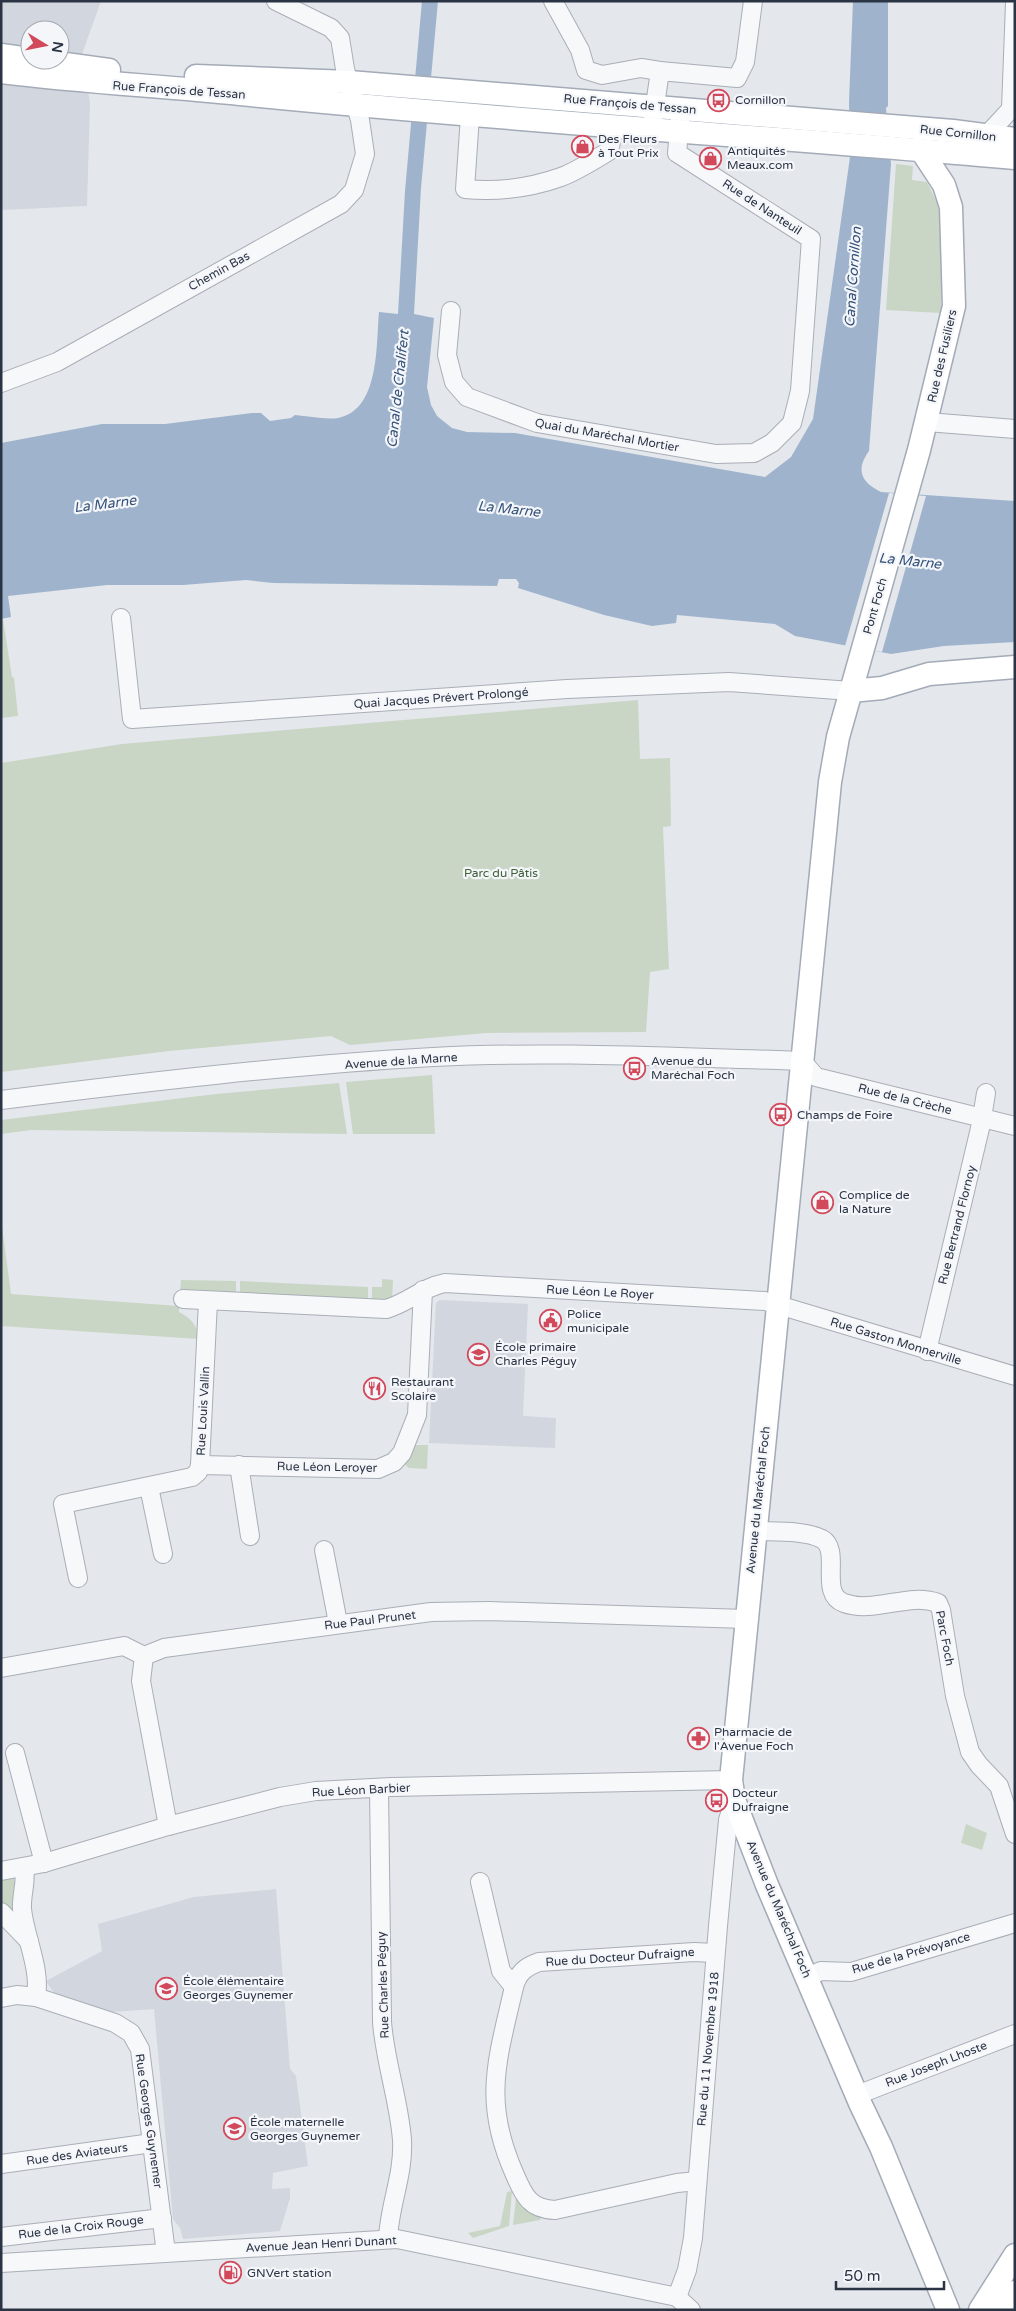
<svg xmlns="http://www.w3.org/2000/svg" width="1016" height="2311" font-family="'Varela Round',sans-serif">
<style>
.built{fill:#d2d6de;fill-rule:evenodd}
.green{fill:#c9d6c5}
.water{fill:#9fb4cc}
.pier{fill:#e4e7ec}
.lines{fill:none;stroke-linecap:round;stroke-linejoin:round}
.minor-casing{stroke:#a9aeb7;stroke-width:20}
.major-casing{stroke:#a3abb8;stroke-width:25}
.minor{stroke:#f7f8fa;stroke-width:18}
.major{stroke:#fff;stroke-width:22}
.labels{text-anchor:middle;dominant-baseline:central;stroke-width:4.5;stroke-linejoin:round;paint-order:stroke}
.street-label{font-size:12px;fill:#2b3445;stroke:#f4f6f9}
.poi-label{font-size:12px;fill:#2b3445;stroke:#f4f6f9;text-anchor:start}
.park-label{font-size:12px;fill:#3f6138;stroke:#f4f6f9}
.water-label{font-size:14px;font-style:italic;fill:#34527a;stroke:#f4f6f9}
</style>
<rect width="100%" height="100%" fill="#e4e7ec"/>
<g class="built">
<path d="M1,1H101L82,54L90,103L87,206L1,210ZM30,30H60V60H30Z"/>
<polygon points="440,1300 528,1304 523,1416 556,1418 555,1448 429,1443 436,1303"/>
<polygon points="276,1889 290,2069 296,2076 308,2166 273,2173 272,2189 290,2188 290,2198 280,2231 183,2239 180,2228 173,2219 154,2009 112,2012 56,1996 46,1981 102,1951 98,1924 194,1897"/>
</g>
<g class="green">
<polygon points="896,164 913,166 912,180 927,182 938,205 942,242 941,313 886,310"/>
<polygon points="1,619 3,619 12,677 14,678 18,716 1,718"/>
<polygon points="638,700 640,759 670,758 671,826 663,827 669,969 650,972 646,1032 486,1033 350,1045 331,1036 169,1051 1,1072 1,763 122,744"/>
<polygon points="432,1075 435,1134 353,1134 346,1082"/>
<polygon points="339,1083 347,1134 31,1130 1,1134 1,1120 216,1094"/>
<path d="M1,1219L11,1294L179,1306V1312C190,1318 198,1325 199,1339L1,1326Z"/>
<polygon points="382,1279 393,1280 392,1302 372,1300 372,1287 382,1287"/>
<polygon points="181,1280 236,1281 236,1295 180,1292"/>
<polygon points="240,1281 368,1287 368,1300 240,1294"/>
<polygon points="415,1445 428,1445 427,1469 409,1468 404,1464"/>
<polygon points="966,1824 987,1833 982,1850 961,1843"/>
<polygon points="14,1876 19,1923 1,1904 1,1878"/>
<polygon points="512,2191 509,2226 473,2238 468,2233 500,2226 507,2192"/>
<polygon points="516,2198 522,2208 541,2217 540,2220 513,2225"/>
</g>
<path class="water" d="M422,1H438L421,188L414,314L434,318L427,387L431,405L437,416L452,428L467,432L515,433L765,477L791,457L813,419L850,157L849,102L853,1H888V106L886,108L891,164L869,451C856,469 860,482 881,492L1015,501V642L944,646L891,654L795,636L775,624L677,615L676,623L652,626L604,615L518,588L519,583L516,579H499L497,586L273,583L246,580L183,585H107L8,596L11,617L1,619V443L102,424H165L252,413H261L270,421L291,418L295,415C309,416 325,420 338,418C380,410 376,344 379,312L398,314L405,191Z"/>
<polygon class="pier" points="889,493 926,496 882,652 845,646"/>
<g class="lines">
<defs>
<g id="minor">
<polyline points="553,1 580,50 586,70 602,75 641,68 660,71"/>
<polyline points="1011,109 1015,3"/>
<path d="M470,116L465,189C497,192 530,188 561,177C577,171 594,160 609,151L614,128"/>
<polyline points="653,119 660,71 737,78 745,62 753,1"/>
<polyline points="978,138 986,136 1011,109"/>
<polyline points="451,311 447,355 454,382 467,397 537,423 716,454 754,453 772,443 792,423 800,391 811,239 677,153 680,120"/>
<polyline points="1,383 57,362 341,204 354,190 365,154 360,120 345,69 340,38 331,28 276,1"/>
<polyline points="927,422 1015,429"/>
<polyline points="121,618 132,719 567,689 729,682 851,691"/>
<path d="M1,1100C145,1082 289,1065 433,1057C548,1051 663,1057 777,1060L802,1061L816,1077L1015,1126"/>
<path d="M183,1299L386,1309C408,1303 423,1287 445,1283L765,1301L1015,1376"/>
<polyline points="927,1351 981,1124 986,1093"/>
<polyline points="200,1465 378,1469 394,1462 402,1453 417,1415 423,1290"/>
<polyline points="239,1465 250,1536"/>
<polyline points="149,1487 163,1554"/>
<path d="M754,1531C775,1532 804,1530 822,1539C842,1550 818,1594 844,1603C875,1614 908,1592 938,1603L941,1610L955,1696L970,1752L979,1765L999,1786L1015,1834"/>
<polyline points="324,1550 338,1623"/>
<polyline points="78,1578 63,1504 192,1477 198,1472 200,1465 208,1301"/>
<polyline points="144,1656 141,1681 168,1826"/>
<polyline points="1,1668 124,1646 144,1656 164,1648 431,1612 489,1611 746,1619"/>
<polyline points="15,1753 44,1863"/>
<path d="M379,1788L382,2022C385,2062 399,2100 402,2140C404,2175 389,2206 388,2239"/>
<path d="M24,1867C27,1881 21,1895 22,1909C25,1938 41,1968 36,1997"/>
<polyline points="1,1871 44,1863 168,1826 280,1797 316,1791 391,1787 731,1780"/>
<polyline points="480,1882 501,1971 514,1987"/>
<polyline points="1,1912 29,1941"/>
<polyline points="807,1977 821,1971 851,1972 1015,1923"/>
<polyline points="1,1998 17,1995 36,1997 115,2023 131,2033 140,2049 166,2253"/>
<polyline points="857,2095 1015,2034"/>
<polyline points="1,2164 152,2143"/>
<path d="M697,2181L677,2183L555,2210C530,2209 524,2196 515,2175C482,2102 497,2061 514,1987C518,1973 525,1967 539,1962L694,1952L715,1953"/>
<polyline points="1,2237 162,2218"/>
<polyline points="1,2263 397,2239 677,2297 691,2310"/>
<polyline points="677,2297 687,2270 693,2238 718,1926 728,1820 734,1800"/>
</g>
<g id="major">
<polyline points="1,55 30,59"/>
<polyline points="36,60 109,70"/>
<path d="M1,72C81,82 161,86 240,94C498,120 757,136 1015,158"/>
<polyline points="196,76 349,82 953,131 1015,139"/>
<polyline points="921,150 944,185 951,207 954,306 919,450 838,737 830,782 731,1780 734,1800 767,1885 860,2103 881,2147 948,2310"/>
<polyline points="851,691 882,688 929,674 1015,667"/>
<polyline points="980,2310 1015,2255"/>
<polyline points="1004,2310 1015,2292"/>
</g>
</defs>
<use href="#minor" class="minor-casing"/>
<use href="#major" class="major-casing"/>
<use href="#minor" class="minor"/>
<use href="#major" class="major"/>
</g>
<defs>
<symbol id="bus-ring" viewBox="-11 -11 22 22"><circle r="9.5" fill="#f4f6f9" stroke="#d1495b" stroke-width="1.5"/><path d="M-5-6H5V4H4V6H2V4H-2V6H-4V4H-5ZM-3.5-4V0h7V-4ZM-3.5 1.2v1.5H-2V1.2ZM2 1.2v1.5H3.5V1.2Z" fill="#d1495b"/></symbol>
<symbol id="shop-ring" viewBox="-11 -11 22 22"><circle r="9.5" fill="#f4f6f9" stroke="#d1495b" stroke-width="1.5"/><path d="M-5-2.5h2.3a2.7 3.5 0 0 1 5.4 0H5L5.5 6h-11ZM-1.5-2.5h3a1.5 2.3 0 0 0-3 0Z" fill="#d1495b"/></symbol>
<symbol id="civic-ring" viewBox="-11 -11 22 22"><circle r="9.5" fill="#f4f6f9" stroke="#d1495b" stroke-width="1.5"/><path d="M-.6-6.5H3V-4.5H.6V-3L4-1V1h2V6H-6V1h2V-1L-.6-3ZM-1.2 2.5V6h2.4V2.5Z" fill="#d1495b"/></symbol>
<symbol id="school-ring" viewBox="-11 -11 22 22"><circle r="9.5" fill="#f4f6f9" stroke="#d1495b" stroke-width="1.5"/><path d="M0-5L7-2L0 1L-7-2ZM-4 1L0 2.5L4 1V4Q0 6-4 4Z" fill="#d1495b"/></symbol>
<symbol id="restaurant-ring" viewBox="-11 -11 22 22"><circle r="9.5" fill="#f4f6f9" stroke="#d1495b" stroke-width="1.5"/><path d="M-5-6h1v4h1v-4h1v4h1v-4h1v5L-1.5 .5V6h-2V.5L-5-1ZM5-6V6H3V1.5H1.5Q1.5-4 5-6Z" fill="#d1495b"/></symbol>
<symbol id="pharmacy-ring" viewBox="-11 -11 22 22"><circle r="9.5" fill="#f4f6f9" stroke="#d1495b" stroke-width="1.5"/><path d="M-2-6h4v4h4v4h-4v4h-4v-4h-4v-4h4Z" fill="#d1495b"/></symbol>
<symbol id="fuel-ring" viewBox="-11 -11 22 22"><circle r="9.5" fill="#f4f6f9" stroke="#d1495b" stroke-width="1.5"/><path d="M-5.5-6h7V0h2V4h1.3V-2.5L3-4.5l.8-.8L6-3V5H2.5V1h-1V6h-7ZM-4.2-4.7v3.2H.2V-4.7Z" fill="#d1495b"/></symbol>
</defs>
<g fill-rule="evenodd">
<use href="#bus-ring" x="706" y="88" width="25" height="25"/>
<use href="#shop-ring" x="570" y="134" width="25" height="25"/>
<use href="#shop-ring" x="698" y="146" width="25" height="25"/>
<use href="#bus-ring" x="622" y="1056" width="25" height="25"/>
<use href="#bus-ring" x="768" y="1102" width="25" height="25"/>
<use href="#shop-ring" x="810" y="1190" width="25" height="25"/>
<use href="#civic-ring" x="538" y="1308" width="25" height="25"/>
<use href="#school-ring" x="466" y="1342" width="25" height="25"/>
<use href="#restaurant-ring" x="362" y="1376" width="25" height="25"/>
<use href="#pharmacy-ring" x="686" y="1726" width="25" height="25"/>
<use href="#bus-ring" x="704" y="1788" width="25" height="25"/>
<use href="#school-ring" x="154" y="1976" width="25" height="25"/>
<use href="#school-ring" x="222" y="2116" width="25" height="25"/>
<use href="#fuel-ring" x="218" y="2260" width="25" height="25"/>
</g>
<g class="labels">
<g class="street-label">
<text transform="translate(179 90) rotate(4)">Rue François de Tessan</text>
<text transform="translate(630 104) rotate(5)">Rue François de Tessan</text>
<text transform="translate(958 133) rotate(6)">Rue Cornillon</text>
<text transform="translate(762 207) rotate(33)">Rue de Nanteuil</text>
<text transform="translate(219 271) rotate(-29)">Chemin Bas</text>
<text transform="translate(942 356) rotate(-77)">Rue des Fusiliers</text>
<text transform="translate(607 435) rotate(10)">Quai du Maréchal Mortier</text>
<text transform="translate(875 606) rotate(-74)">Pont Foch</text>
<text transform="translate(441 698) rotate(-4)">Quai Jacques Prévert Prolongé</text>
<text transform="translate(401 1061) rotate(-4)">Avenue de la Marne</text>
<text transform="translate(905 1099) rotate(14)">Rue de la Crèche</text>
<text transform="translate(957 1225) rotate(-76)">Rue Bertrand Flornoy</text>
<text transform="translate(600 1292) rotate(3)">Rue Léon Le Royer</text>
<text transform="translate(896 1341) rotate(17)">Rue Gaston Monnerville</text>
<text transform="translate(203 1411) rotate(-87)">Rue Louis Vallin</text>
<text transform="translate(327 1467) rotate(1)">Rue Léon Leroyer</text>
<text transform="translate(758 1500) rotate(-84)">Avenue du Maréchal Foch</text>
<text transform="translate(370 1620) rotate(-7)">Rue Paul Prunet</text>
<text transform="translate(945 1638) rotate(79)">Parc Foch</text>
<text transform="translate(361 1790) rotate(-3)">Rue Léon Barbier</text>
<text transform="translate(779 1909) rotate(67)">Avenue du Maréchal Foch</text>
<text transform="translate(911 1953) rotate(-16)">Rue de la Prévoyance</text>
<text transform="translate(620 1957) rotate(-4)">Rue du Docteur Dufraigne</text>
<text transform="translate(383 1985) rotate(-92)">Rue Charles Péguy</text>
<text transform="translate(708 2049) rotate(-85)">Rue du 11 Novembre 1918</text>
<text transform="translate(936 2064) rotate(-21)">Rue Joseph Lhoste</text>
<text transform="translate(149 2121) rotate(82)">Rue Georges Guynemer</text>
<text transform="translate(77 2154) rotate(-8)">Rue des Aviateurs</text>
<text transform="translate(81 2227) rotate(-7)">Rue de la Croix Rouge</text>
<text transform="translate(321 2244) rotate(-3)">Avenue Jean Henri Dunant</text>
</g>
<g class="poi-label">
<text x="735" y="100">Cornillon</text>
<text x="598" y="139">Des Fleurs<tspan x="598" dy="14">à Tout Prix</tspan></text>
<text x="727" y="151">Antiquités<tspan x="727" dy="14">Meaux.com</tspan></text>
<text x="651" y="1061">Avenue du<tspan x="651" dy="14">Maréchal Foch</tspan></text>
<text x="797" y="1115">Champs de Foire</text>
<text x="839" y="1195">Complice de<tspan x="839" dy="14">la Nature</tspan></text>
<text x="567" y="1314">Police<tspan x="567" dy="14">municipale</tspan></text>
<text x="495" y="1347">École primaire<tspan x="495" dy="14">Charles Péguy</tspan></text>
<text x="391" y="1382">Restaurant<tspan x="391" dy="14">Scolaire</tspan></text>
<text x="714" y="1732">Pharmacie de<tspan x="714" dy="14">l'Avenue Foch</tspan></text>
<text x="732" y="1793">Docteur<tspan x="732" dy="14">Dufraigne</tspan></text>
<text x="183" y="1981">École élémentaire<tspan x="183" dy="14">Georges Guynemer</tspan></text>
<text x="250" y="2122">École maternelle<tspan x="250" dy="14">Georges Guynemer</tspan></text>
<text x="247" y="2273">GNVert station</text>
</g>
<g class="park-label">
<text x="501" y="873">Parc du Pâtis</text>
</g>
<g class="water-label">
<text transform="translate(853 277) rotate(-86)">Canal Cornillon</text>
<text transform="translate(398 389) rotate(-84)">Canal de Chalifert</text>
<text transform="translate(105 504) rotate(-7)">La Marne</text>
<text transform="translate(509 509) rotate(6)">La Marne</text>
<text transform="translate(910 561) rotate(6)">La Marne</text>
</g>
</g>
<rect width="1016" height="2311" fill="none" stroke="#2b3445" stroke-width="5"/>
<g transform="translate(45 45) rotate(100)"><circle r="24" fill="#f4f6f9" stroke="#a4a8b1"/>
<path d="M0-4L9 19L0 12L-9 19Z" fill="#d1495b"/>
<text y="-8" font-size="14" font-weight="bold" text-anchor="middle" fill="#2b3445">N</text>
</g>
<path d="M836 2281v8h108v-8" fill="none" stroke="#2b3445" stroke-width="2.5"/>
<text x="844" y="2281" font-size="15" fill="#2b3445" stroke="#f4f6f9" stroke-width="4" paint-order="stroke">50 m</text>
</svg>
